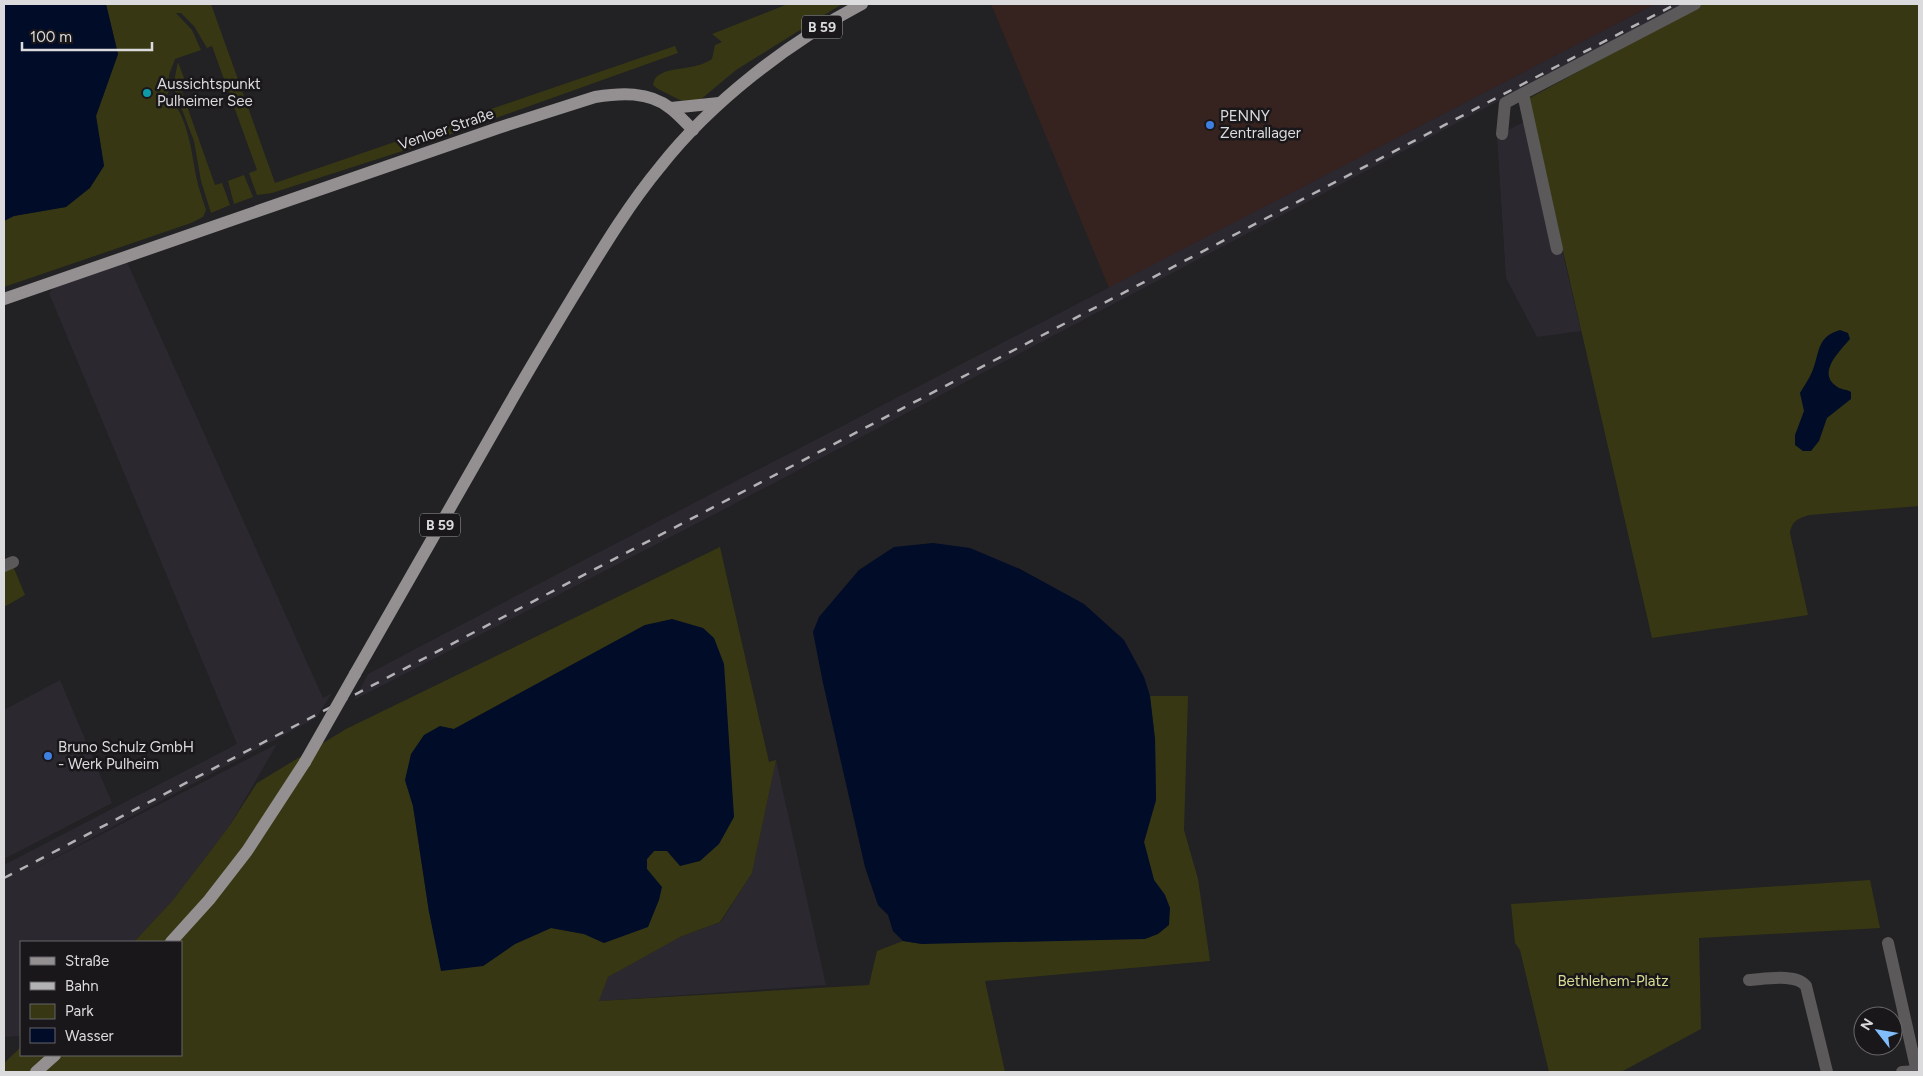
<svg xmlns="http://www.w3.org/2000/svg" width="1923" height="1076" font-family="Figtree,sans-serif">
<style>
.commercial{fill:#362320}
.built{fill:#2c2830}
.green{fill:#373813;fill-rule:evenodd}
.water{fill:#000c28}
.lines{fill:none;stroke-linecap:round;stroke-linejoin:round}
.minor{stroke:#5b5959;stroke-width:12}
.major{stroke:#949091;stroke-width:12}
.rail{stroke:#b3b2b4;stroke-width:2.5;stroke-dasharray:9 9;stroke-linecap:butt}
.major-bridge{stroke:#949091;stroke-width:12}
.culture-dot{fill:#0f9aa8;stroke:#19171a;stroke-width:2}
.shop-dot{fill:#3f7fe0;stroke:#19171a;stroke-width:2}
.labels{text-anchor:middle;dominant-baseline:central;stroke-width:5;stroke-linejoin:round;paint-order:stroke}
.shield{fill:#19171a;stroke:#a1a0a2;stroke-width:1}
.shield-label{font-size:14px;font-weight:bold;fill:#dbdadc}
.poi-label{font-size:15px;fill:#dbdadc;stroke:#19171a;text-anchor:start}
.street-label{font-size:15px;fill:#dbdadc;stroke:#19171a}
.park-label{font-size:15px;fill:#d9dc93;stroke:#19171a}
</style>
<rect width="100%" height="100%" fill="#222123"/>
<polygon class="commercial" points="991,4 1655,4 1109,288"/>
<g class="built">
<polygon points="1655,4 1686,4 1527,86 713,515 354,700 368,674 588,558"/>
<polygon points="1531,118 1581,331 1537,337 1506,278 1497,136"/>
<polygon points="127,262 323,698 332,693 316,718 24,874 277,744 228,828 173,900 134,942 21,942 21,1036 4,1037 4,865 237,744 49,293 55,287"/>
<polygon points="60,680 112,803 4,859 4,710"/>
<polygon points="776,760 826,985 599,1001 608,977 680,937 721,922 752,873"/>
</g>
<g class="green">
<path d="M106,4H211L275,183L675,46L678,53L418,146L272,193L257,195L249,173L257,170L212,46L207,48L194,26L181,13H176L192,30L201,50L175,59L169,75L170,88L167,95C189,116 191,152 197,180C199,190 203,200 206,210L203,217L191,223L4,287V221L13,216L66,207L104,166L96,116L118,54Z"/>
<path d="M788,4H842L736,70L700,100L682,101L658,89L653,85C654,81 655,77 659,75C672,66 694,71 712,59L715,45L722,42L712,34Z"/>
<path d="M1703,4H1919V506L1809,515C1797,519 1792,521 1790,533L1808,615L1652,638L1528,99Z"/>
<polygon points="178,62 184,78 178,81 215,185 222,183 230,205 211,213 201,181 194,141 173,86"/>
<polygon points="244,175 253,197 234,204 228,181"/>
<path d="M720,547L769,762L776,760L752,873L720,922L680,937L608,977L599,1001L869,985L877,951L903,941L922,944L1165,895L1154,880L1144,842L1156,800L1155,739L1150,696H1188L1184,830L1198,879L1210,961L985,981L1005,1072H4V1063L21,1047V1055H181V942H134L173,900L228,828L257,783L346,729ZM645,625L729,768L734,817L667,851H654L647,859V869L604,943L584,934L551,928L515,944L483,966L429,912L413,806L405,780L440,727L454,729Z"/>
<polygon points="13,566 25,595 4,607 4,569"/>
<polygon points="1870,880 1880,928 1699,938 1701,1029 1621,1072 1549,1072 1520,950 1515,943 1511,904"/>
</g>
<g class="water">
<polygon points="4,4 106,4 118,54 96,116 104,166 90,188 66,207 14,216 4,221"/>
<path d="M1840,330L1848,333L1850,339C1840,351 1817,372 1836,386C1841,390 1846,389 1851,392V399L1827,418L1819,441L1811,451H1803L1795,445V435L1804,411L1800,393C1804,386 1809,379 1812,372C1820,353 1816,337 1840,330Z"/>
<polygon points="933,543 970,548 1020,569 1084,604 1124,640 1144,677 1150,696 1155,739 1156,800 1144,842 1154,880 1165,895 1170,908 1169,925 1158,934 1145,939 922,944 903,941 893,931 888,915 878,905 865,867 823,683 813,632 819,617 859,570 894,547"/>
<polygon points="672,619 703,628 714,638 724,664 734,817 719,844 700,861 680,866 667,851 654,851 647,859 647,869 662,887 659,900 648,927 604,943 584,934 551,928 515,944 483,966 441,971 429,912 413,806 405,780 411,754 424,735 440,726 454,729 645,625"/>
</g>
<g class="lines">
<g class="minor">
<polyline points="1523,94 1557,249"/>
<polyline points="1502,134 1505,103 1695,4"/>
<polyline points="4,566 13,562"/>
<polyline points="1888,943 1917,1072"/>
<path d="M1749,980C1765,979 1797,973 1806,986L1827,1072"/>
<polyline points="1902,1072 1917,1071"/>
</g>
<g class="major">
<polyline points="671,108 719,103"/>
<path d="M4,299L498,128L595,97C620,93 649,91 670,108C678,114 685,122 693,130"/>
<path d="M355,674C406,586 456,498 506,410C528,371 551,333 574,295C601,251 627,207 660,167C711,102 789,42 862,4"/>
<polyline points="171,942 209,900 247,851 305,762"/>
<polyline points="36,1072 55,1055"/>
</g>
<polyline class="rail" points="4,878 1676,4"/>
<polyline class="major-bridge" points="305,762 355,674"/>
</g>
<circle class="culture-dot" cx="147" cy="93" r="5"/>
<g class="shop-dot">
<circle cx="1210" cy="125" r="5"/>
<circle cx="48" cy="756" r="5"/>
</g>
<g class="labels">
<g class="shield">
<rect x="802" y="15.5" width="40" height="23" rx="4"/>
<rect x="420" y="513.5" width="40" height="23" rx="4"/>
</g>
<g class="shield-label">
<text x="822" y="27">B 59</text>
<text x="440" y="525">B 59</text>
</g>
<g class="poi-label">
<text x="157" y="84">Aussichtspunkt<tspan x="157" dy="17">Pulheimer See</tspan></text>
<text x="1220" y="116">PENNY<tspan x="1220" dy="17">Zentrallager</tspan></text>
<text x="58" y="747">Bruno Schulz GmbH<tspan x="58" dy="17">- Werk Pulheim</tspan></text>
</g>
<g class="street-label">
<text transform="translate(446 129) rotate(-19)">Venloer Straße</text>
</g>
<g class="park-label">
<text x="1613" y="981">Bethlehem-Platz</text>
</g>
</g>
<rect width="1923" height="1076" fill="none" stroke="#dbdadc" stroke-width="10"/>
<rect x="20" y="941" width="162" height="115" fill="#19171a" stroke="#676568"/>
<rect x="30" y="957" width="25" height="8" fill="#949091" stroke="#676568"/>
<text x="65" y="966" font-size="15" fill="#dbdadc">Straße</text>
<rect x="30" y="982" width="25" height="8" fill="#b3b2b4" stroke="#676568"/>
<text x="65" y="991" font-size="15" fill="#dbdadc">Bahn</text>
<rect x="30" y="1004" width="25" height="15" fill="#373813" stroke="#676568"/>
<text x="65" y="1016" font-size="15" fill="#dbdadc">Park</text>
<rect x="30" y="1028" width="25" height="15" fill="#000c28" stroke="#676568"/>
<text x="65" y="1041" font-size="15" fill="#dbdadc">Wasser</text>
<g transform="translate(1878 1031) rotate(301)"><circle r="24" fill="#19171a" stroke="#676568"/>
<path d="M0-4L9 19L0 12L-9 19Z" fill="#80bdfa"/>
<text y="-8" font-size="14" font-weight="bold" text-anchor="middle" fill="#dbdadc">N</text>
</g>
<path d="M22 42v8h130v-8" fill="none" stroke="#dbdadc" stroke-width="2.5"/>
<text x="30" y="42" font-size="15" fill="#dbdadc" stroke="#19171a" stroke-width="4" paint-order="stroke">100 m</text>
</svg>
